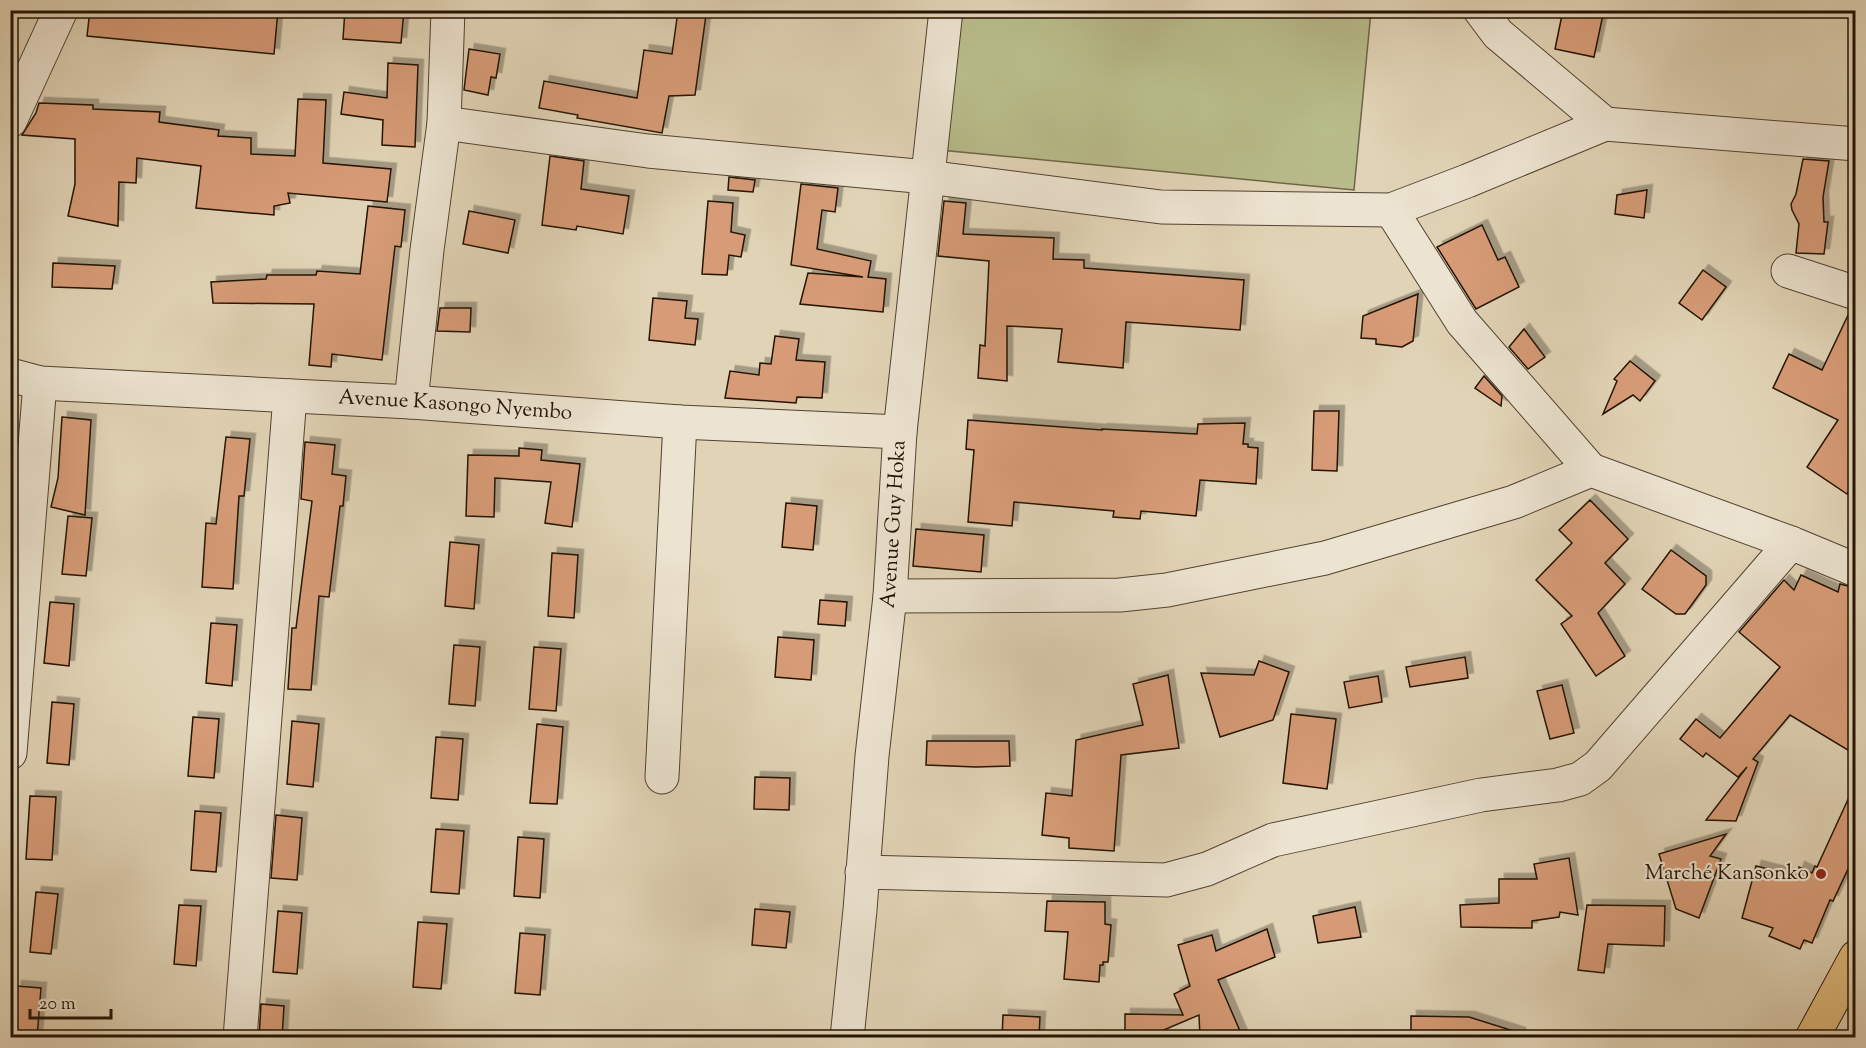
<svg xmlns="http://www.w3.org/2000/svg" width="1866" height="1048" font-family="'Sorts Mill Goudy',serif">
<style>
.green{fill:#b8bb8a;stroke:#6e6648;stroke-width:1.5}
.building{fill:#d79c77;stroke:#231205;stroke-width:1.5;filter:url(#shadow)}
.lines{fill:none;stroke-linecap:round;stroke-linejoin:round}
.minor-casing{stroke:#524231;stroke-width:35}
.major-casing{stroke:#231205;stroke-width:35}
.minor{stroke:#ece3d0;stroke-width:33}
.major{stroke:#e0ba7b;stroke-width:33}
.poi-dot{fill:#8f2418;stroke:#ece3d0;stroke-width:2}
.labels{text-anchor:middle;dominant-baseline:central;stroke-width:4.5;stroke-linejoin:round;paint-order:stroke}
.street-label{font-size:21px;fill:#231205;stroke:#ece3d0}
.poi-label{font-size:21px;fill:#231205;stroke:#ece3d0;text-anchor:end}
</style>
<defs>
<filter id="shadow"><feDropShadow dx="5.5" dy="-5.5" stdDeviation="0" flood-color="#0004"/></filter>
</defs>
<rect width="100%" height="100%" fill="#e1d4b6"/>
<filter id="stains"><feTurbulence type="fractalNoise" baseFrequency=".00333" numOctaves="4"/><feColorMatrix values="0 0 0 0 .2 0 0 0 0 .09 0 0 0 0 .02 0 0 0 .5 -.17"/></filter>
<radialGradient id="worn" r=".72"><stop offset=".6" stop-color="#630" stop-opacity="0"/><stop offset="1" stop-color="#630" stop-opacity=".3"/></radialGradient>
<polygon class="green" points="953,11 1371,11 1354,190 940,150"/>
<g class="building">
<polygon points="90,10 278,10 274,54 87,36"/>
<polygon points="345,10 404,10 401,43 343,39"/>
<polygon points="1563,10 1604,10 1594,57 1555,49"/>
<polygon points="678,11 706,15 695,95 669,96 662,133 577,118 578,115 539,108 544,81 637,98 644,50 672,54"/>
<polygon points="469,49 500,54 496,78 491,77 488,95 464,90"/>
<polygon points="388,63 418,65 415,147 382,145 383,120 341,114 344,92 387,98"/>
<polygon points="298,99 326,100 323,163 391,169 387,202 288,193 290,203 274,206 274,215 196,208 201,166 137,158 136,183 119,182 118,226 68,216 75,184 75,139 22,135 36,113 39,103 93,105 93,109 160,112 159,122 219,130 218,136 251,138 251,154 295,156"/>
<polygon points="550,156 584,161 581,189 629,196 623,234 577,226 576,230 542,225"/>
<polygon points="1803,159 1829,161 1823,197 1824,222 1828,222 1824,254 1796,253 1799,224 1792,210 1791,204 1796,194"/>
<polygon points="729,177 755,180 753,192 728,190"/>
<polygon points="801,184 838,188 835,212 822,210 817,249 871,261 868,277 886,279 883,312 800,304 808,273 863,277 791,265"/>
<polygon points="1647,190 1644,218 1615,214 1617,195"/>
<polygon points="708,201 733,203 731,232 745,235 741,257 729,255 727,275 702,274"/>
<polygon points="944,201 966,203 963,234 1054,238 1053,259 1084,260 1084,268 1244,280 1240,330 1126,322 1123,368 1058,362 1062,329 1007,326 1007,381 978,378 980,345 985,346 989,261 938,256"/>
<polygon points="368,206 405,210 401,247 395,246 382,360 332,354 331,367 309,365 314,304 213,303 211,282 266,279 267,275 316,275 317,271 360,274"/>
<polygon points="469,211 515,220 508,253 463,244"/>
<polygon points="1482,225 1498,260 1505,257 1519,287 1476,309 1437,247"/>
<polygon points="53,263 115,266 112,289 52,287"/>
<polygon points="1703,270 1726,287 1702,320 1679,303"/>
<polygon points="1418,294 1413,341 1402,347 1376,344 1376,339 1361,338 1363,316"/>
<polygon points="653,298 687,301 685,318 698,319 695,345 649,340"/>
<polygon points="440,308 471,308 470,332 437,331"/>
<polygon points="1850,311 1856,311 1856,481 1847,494 1807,467 1838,420 1773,388 1789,354 1822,370"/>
<polygon points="1524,329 1545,357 1528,369 1509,347"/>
<polygon points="775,336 799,339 796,360 825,362 822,398 797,397 796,403 725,398 730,371 759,375 760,363 771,364"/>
<polygon points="1630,361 1655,381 1640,401 1633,395 1603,414 1617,381 1614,379"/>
<polygon points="1484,376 1502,396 1501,406 1475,388"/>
<polygon points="1314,411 1339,411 1337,471 1312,470"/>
<polygon points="62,417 91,420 85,515 51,507 58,478"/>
<polygon points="968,420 1102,430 1102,429 1197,434 1198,424 1245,423 1243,444 1248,444 1248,447 1258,448 1256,484 1200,480 1196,516 1141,511 1140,519 1113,517 1114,511 1014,502 1012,526 968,522 974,450 966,449"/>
<polygon points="226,437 250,439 244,496 239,496 233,589 202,587 206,523 216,524"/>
<polygon points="305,442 335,445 332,474 346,476 343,506 340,506 329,597 319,596 311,690 288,689 292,628 296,628 312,501 301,499"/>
<polygon points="519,448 542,450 541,460 580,464 572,527 545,523 551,482 495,478 494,517 466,516 468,455 519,456"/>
<polygon points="1590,500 1628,539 1605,563 1625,584 1598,613 1625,656 1596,676 1561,624 1572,616 1536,580 1572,543 1559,530"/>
<polygon points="786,503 817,506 813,550 782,547"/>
<polygon points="68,516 92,518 86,576 62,574"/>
<polygon points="916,529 984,535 981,572 913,566"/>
<polygon points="450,542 479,545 474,609 445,606"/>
<polygon points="1671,550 1706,576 1706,585 1685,614 1676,614 1642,589"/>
<polygon points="552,553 578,555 574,618 548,616"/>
<polygon points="1801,575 1838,592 1840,584 1856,588 1856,755 1790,715 1753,759 1758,762 1736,821 1706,820 1747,767 1738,777 1706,753 1703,757 1680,739 1696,719 1720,738 1780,667 1739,632 1784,580 1794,590"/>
<polygon points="820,600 847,602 845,626 818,624"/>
<polygon points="50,602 74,604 69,666 44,663"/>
<polygon points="211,623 237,625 232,686 206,683"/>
<polygon points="778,637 814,640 811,680 775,677"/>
<polygon points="454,645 480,647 475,706 449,704"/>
<polygon points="534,647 561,649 556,711 529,709"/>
<polygon points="1465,657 1468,678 1410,687 1406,667"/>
<polygon points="1259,661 1289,672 1273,720 1220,737 1201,673 1254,675"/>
<polygon points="1168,675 1179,748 1121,755 1114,851 1069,848 1069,838 1042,835 1046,793 1072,796 1076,740 1143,725 1133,684"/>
<polygon points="1378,676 1382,702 1349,708 1344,682"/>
<polygon points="1562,685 1574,733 1550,739 1537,691"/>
<polygon points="52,702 74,704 69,765 47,763"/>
<polygon points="1291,714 1336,719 1327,789 1283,783"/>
<polygon points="193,717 219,719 214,778 188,776"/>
<polygon points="292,721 319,724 313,787 287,784"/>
<polygon points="537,724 563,727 557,804 530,803"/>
<polygon points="436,737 463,739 458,800 431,798"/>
<polygon points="927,741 1009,741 1010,766 976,767 926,765"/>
<polygon points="755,777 790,778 789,810 754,809"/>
<polygon points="1856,782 1856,852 1833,901 1830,900 1812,943 1804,940 1800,949 1769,936 1773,928 1742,918 1756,866 1796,876 1799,867 1812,873 1815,866 1817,867"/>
<polygon points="30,796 56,797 52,860 26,859"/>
<polygon points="195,811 221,813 216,872 191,870"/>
<polygon points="276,815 302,818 297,880 271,878"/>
<polygon points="436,829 464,831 459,894 431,892"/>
<polygon points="1726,834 1710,856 1721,859 1699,918 1676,909 1659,854"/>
<polygon points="518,837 544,839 540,898 514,896"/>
<polygon points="1569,858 1578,915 1560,912 1559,917 1532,921 1532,928 1461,927 1460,905 1499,903 1499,879 1537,879 1534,864"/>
<polygon points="36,892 58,894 51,954 30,952"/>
<polygon points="1047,901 1105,902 1105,924 1111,925 1108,962 1103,962 1103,965 1100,965 1099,982 1064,979 1068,932 1045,931"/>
<polygon points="179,905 201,906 196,966 174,964"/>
<polygon points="1587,905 1665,906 1664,946 1608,944 1604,973 1578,970"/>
<polygon points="1355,907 1361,937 1318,943 1313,916"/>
<polygon points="755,909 790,912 786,948 752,945"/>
<polygon points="278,911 302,913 297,974 273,972"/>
<polygon points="418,922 447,924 441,989 413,987"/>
<polygon points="1267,929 1275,957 1218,980 1243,1038 1200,1038 1199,1015 1159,1032 1159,1038 1125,1038 1125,1014 1183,1015 1174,994 1190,986 1178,945 1212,935 1216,951"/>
<polygon points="520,933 545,935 540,995 515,993"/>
<polygon points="16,986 41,988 37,1038 10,1038"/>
<polygon points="261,1004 284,1006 282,1038 259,1038"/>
<polygon points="1003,1015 1040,1017 1039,1038 1002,1038"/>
<polygon points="1411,1016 1469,1017 1520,1033 1520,1038 1411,1038"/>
</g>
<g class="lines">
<defs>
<g id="minor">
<polyline points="1480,10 1498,34 1605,124 1856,144"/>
<polyline points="10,121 61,10"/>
<polyline points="444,123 648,151 927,177 1161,207 1391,210 1467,181 1605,124"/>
<polyline points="1391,210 1462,322 1591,470"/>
<polyline points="1788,271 1856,293"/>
<path id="s1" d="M10,375L40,383L411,402L680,422L900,432"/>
<polyline points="411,402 427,250 444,123 448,10"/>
<polyline points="890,596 1120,595 1167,590 1325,558 1514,502 1591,470 1791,543 1856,570"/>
<polyline points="10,753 40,383"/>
<polyline points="662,777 680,422"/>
<polyline points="862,872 1166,880 1207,869 1273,840 1481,795 1558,785 1580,779 1598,766 1791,543"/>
<polyline points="240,1038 290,396"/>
<path id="s2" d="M847,1038L860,910L872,756L890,596L900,432L946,10"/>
</g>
<polyline id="major" points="1812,1038 1856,957"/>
</defs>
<use href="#minor" class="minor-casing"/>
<use href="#major" class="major-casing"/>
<use href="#minor" class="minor"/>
<use href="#major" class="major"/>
</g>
<circle class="poi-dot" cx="1821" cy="874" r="6"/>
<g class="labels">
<g class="street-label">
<text stroke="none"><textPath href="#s1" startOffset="447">Avenue Kasongo Nyembo</textPath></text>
<text stroke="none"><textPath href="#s2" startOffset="516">Avenue Guy Hoka</textPath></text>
</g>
<g class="poi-label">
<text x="1809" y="874">Marché Kansonko</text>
</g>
</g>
<rect width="1866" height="1048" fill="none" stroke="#e1d4b6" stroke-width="36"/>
<rect x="12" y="12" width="1842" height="1024" fill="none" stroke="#231205" stroke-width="3"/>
<rect x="18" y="18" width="1830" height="1012" fill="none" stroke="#231205" stroke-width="1.5"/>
<path d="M30 1009v9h81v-9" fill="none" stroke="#231205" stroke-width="3"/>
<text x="39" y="1009" font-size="18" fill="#231205" stroke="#ece3d0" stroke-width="4.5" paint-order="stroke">20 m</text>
<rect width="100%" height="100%" filter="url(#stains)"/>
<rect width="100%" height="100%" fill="url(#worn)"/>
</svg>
